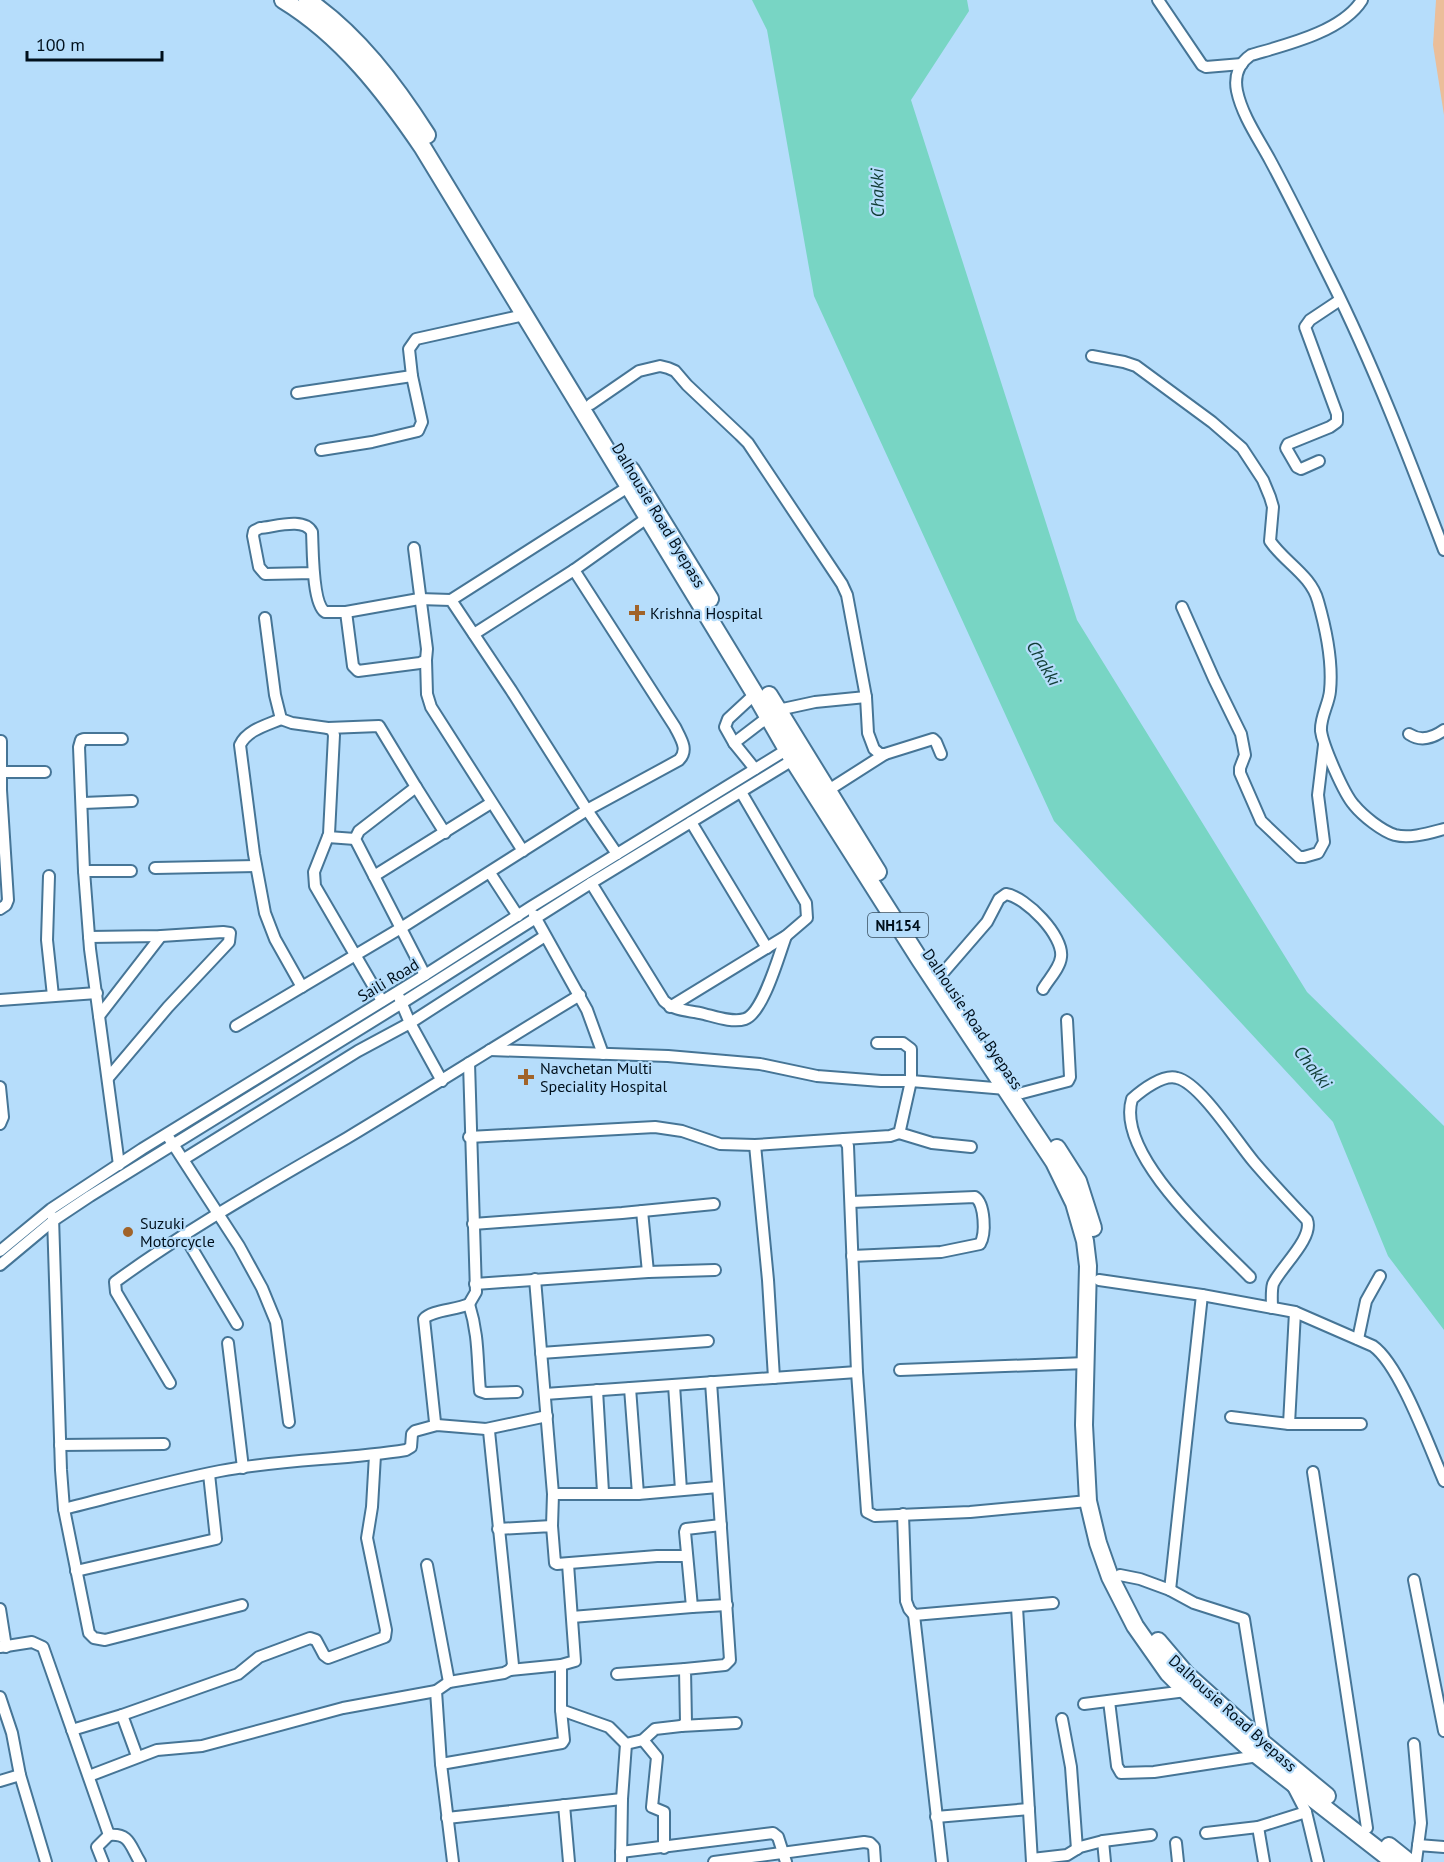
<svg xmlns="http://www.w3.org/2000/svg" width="1444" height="1862" font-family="'PT Sans',sans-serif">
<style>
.green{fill:#ebbe9a}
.water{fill:#78d5c4}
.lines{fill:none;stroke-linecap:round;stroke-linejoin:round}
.minor-casing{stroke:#467596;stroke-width:14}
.highway-casing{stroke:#467596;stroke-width:20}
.minor{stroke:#fff;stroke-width:10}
.highway{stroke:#fff;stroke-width:16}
.poi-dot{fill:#a16329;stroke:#b6ddfb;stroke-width:2}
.labels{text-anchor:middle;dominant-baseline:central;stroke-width:4.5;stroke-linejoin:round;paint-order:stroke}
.shield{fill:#b6ddfb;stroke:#374e5f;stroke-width:1.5}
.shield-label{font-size:15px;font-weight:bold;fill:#00101c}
.street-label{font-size:16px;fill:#00101c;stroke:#b6ddfb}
.poi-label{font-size:16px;fill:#00101c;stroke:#b6ddfb;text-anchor:start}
.water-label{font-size:18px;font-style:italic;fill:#103c35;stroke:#b6ddfb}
</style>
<rect width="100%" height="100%" fill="#b6ddfb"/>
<polygon class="green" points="1436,0 1444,0 1444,115 1433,45"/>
<polygon class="water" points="752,0 967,0 969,11 911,100 1077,620 1307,992 1444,1126 1444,1330 1388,1256 1333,1122 1054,821 814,296 767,30"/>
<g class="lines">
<defs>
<g id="minor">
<polyline points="1158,0 1202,65 1206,67 1242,64"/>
<path d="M1362,0C1342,32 1285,45 1251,55C1239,63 1234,76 1237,91C1242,115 1258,138 1270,160C1291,199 1310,238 1330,278C1374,366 1409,458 1444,550"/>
<path d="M1092,356L1124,362L1136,366L1212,422L1242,448L1263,480L1270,497L1273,507L1270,541C1284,562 1311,575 1318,601C1326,629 1333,662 1330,691C1329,704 1320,717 1321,731C1323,746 1344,794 1354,805C1363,816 1382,831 1395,835C1410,839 1429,833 1444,829"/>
<polyline points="297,393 412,376"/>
<polyline points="591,404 639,371 660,366 668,368 675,371 687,385 740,435 748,443 842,584 847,595 866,697 868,733 874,749 880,754 885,754 933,739 936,742 941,754"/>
<polyline points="321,450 372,442 418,431 422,422 412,376 409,349 416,339 524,315"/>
<polyline points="1319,461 1301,469 1297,467 1286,448 1288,444 1330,427 1337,422 1337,414 1305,327 1310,320 1340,300"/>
<path d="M314,573L265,574L259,567L253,536L254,531L260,528C274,527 304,517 312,532C313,549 312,603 325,612H346L419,599L451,600L511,690L587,810L617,854"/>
<polyline points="451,600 628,487"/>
<polyline points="1182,607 1214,679 1241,734 1245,755 1240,768 1240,773 1261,821 1299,857 1304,857 1318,853 1324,842 1318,795 1324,745"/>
<polyline points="346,612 353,666 358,671 420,663 426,660 427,649 414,548"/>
<polyline points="265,618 275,695 281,719 292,723 328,728 332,730 334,735 329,834 314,872 315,886 382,1001"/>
<polyline points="474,634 574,570 647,518"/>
<polyline points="426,660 427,694 431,707 523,851"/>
<polyline points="778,710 815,702 866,697"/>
<path d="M281,719C267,725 247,730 240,745L254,854L265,913L275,939L302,987"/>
<polyline points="328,728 379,726 416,787"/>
<path d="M1409,734C1421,742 1433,738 1444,730"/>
<polyline points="734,743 768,717"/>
<polyline points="755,769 734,743 725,727 728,719 755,694"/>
<polyline points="2,772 45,772"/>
<polyline points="827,791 885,754"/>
<polyline points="83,803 132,801"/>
<polyline points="691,822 767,948"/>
<polyline points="328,837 355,839"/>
<polyline points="155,868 256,866"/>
<polyline points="84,871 131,871"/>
<polyline points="490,873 518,916"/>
<polyline points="49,876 47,940 53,996"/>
<polyline points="374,876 491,803"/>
<path d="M591,883L664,1001C676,1012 689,1010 704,1014C716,1017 733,1023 745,1019C763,1013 779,955 786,936"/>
<polyline points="0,909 6,905 8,900 1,790 1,741"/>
<polyline points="534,915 587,1010 603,1054"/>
<polyline points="89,937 161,936 223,932 230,933 229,942 168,1007 108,1078"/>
<path d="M942,974L987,922L999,899L1006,894C1026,897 1064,936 1061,957C1060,968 1048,980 1043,989"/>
<polyline points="425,975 355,839 359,831 416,787 445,833"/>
<polyline points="399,997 410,1023 442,1081"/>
<polyline points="0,1000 97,993"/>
<polyline points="670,1007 786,936 807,918 806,903 741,792"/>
<polyline points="99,1016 161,936"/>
<path d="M236,1026L401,928L587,810L679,760C689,750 681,739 675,727L574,570"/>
<polyline points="490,1050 668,1056 760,1064 817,1076 881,1081 911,1081 1006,1089"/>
<polyline points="0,1087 3,1117 0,1124"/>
<polyline points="1022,1093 1068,1081 1070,1077 1067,1020"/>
<polyline points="899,1133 932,1143 971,1147"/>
<polyline points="469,1137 655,1127 682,1131 720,1144 755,1145 844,1139 848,1146 857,1372 867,1512 875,1516 970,1512 1088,1501"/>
<polyline points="169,1138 239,1246 262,1288 276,1322 289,1422"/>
<polyline points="844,1139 890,1136 899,1133 900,1130 911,1081 911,1049 903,1043 877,1043"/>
<polyline points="755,1145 768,1280 774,1378"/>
<polyline points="184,1159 358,1051 410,1023 545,936"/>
<polyline points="119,1165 90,949 84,871 79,747 81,740 84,739 122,739"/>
<path d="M851,1202L975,1197C985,1204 986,1234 980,1244L941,1252L852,1256"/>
<polyline points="642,1211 648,1272"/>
<polyline points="53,1217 61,1470 64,1509 89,1633 94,1638 105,1640 242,1605"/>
<polyline points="473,1224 622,1213 714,1204"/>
<polyline points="184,1235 237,1324"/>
<polyline points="0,1251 51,1209 142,1149 425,975 531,907 791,747"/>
<polyline points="0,1265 54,1220 90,1196 402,1003 591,883 796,758"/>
<path d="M1250,1277C1215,1241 1115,1155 1132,1099C1142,1090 1163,1074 1177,1078C1200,1083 1237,1142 1254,1162C1271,1182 1289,1201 1307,1220C1314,1238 1280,1268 1273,1284C1271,1291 1272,1301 1272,1308"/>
<polyline points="535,1279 553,1494 552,1526"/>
<path d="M1099,1280L1202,1295L1295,1312L1373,1346C1400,1365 1430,1449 1444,1481"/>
<polyline points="475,1284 648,1272 715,1270"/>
<path d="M469,1304C479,1336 477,1359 480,1391L486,1393L517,1392"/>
<polyline points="1295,1312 1289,1424 1361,1424"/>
<polyline points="1358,1339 1366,1301 1380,1276"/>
<polyline points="228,1343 243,1468"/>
<polyline points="541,1353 708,1341"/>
<polyline points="900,1370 1086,1363"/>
<path d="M170,1383L116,1292L115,1282C189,1228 268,1184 347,1138C425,1091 502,1042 580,995"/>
<polyline points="674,1385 681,1490"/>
<polyline points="630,1388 638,1494"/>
<polyline points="597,1390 603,1492"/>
<polyline points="545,1394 857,1372"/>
<polyline points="1231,1417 1289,1424"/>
<path d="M437,1425L435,1422L424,1319C431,1310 457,1310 469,1304L476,1292L469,1063"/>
<polyline points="60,1445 164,1444"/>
<polyline points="1313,1472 1367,1828"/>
<polyline points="553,1494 638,1494 718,1487"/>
<path d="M64,1509C116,1496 168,1481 220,1471C281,1459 344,1460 406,1450L411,1447L412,1434L415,1431L437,1425L486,1429L547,1416"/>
<polyline points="903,1514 906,1601 909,1609 914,1615 942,1862"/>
<polyline points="721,1525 686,1529 685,1532 692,1607 727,1605"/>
<polyline points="498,1529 552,1526 555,1563 557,1564 657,1556 685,1556"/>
<polyline points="427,1565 449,1682"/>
<polyline points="76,1571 216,1539 209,1474"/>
<polyline points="1120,1575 1140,1579 1170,1590 1194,1603 1244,1619 1264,1744"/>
<polyline points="1414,1580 1444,1731"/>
<polyline points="1170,1590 1202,1295"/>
<polyline points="1017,1607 1032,1862"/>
<polyline points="0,1609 6,1647"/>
<polyline points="914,1615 1053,1603"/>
<polyline points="572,1617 692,1607"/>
<path d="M0,1647L32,1642L43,1647L109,1835C130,1833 130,1846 140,1862"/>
<polyline points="510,1670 561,1665 575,1661 568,1564"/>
<polyline points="617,1674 685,1669"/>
<polyline points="0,1697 12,1733 20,1775 46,1862"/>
<polyline points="1109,1701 1117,1766 1121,1773 1154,1772 1258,1756"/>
<polyline points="1084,1704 1186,1691"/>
<polyline points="561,1710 609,1727 626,1744 643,1740 655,1729 681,1726 686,1723 685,1669 725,1665 730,1660 711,1382"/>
<polyline points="122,1715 137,1756"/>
<polyline points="1062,1719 1071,1767 1077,1849"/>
<polyline points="681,1726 736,1723"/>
<polyline points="72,1730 122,1715 238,1674 259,1657 310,1638 316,1640 324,1655 328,1658 385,1637 386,1630 367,1538 372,1507 375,1455"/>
<polyline points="643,1740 657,1757 652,1807 664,1812 664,1848"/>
<polyline points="1414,1744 1421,1823 1416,1861"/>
<polyline points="441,1764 562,1743 564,1740 561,1710 561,1665"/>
<polyline points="89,1776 157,1750 202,1746 343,1708 436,1691"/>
<polyline points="0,1781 20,1775"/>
<polyline points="1293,1787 1306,1812 1318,1862"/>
<polyline points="564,1805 569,1862"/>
<polyline points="936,1817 1029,1809"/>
<polyline points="447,1818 622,1799"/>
<polyline points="1258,1827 1264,1862"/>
<polyline points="1206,1833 1258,1827 1306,1812"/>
<polyline points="1103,1841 1105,1862"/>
<polyline points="1176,1843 1178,1862"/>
<polyline points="1418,1845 1444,1847"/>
<polyline points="621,1852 773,1833 778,1837 786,1862"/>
<polyline points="1032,1859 1067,1855 1080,1847 1103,1841 1151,1835"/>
<polyline points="103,1862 97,1847 109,1835"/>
<polyline points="453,1862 441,1764 436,1691 449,1682 504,1673 510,1670 513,1665 489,1431 486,1429"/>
<polyline points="621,1862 622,1799 626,1744"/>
<polyline points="714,1862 864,1842 870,1843 874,1847 875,1862"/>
</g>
<g id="highway">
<path d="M283,0C342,36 385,92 423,148L755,694L793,760L920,960L1054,1162L1074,1203L1085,1241L1088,1266L1084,1425L1088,1501L1098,1543L1110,1577L1135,1626L1168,1673L1186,1691L1258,1756L1394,1862"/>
<path d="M307,0C357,34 395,85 427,135"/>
<polyline points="631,470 710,599"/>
<polyline points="769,695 878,872"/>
<polyline points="1057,1148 1078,1181 1093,1228"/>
<polyline points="1158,1641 1186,1674 1264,1744 1327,1796"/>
<polyline points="1389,1846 1409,1862"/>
</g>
</defs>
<use href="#minor" class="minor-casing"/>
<use href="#highway" class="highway-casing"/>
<use href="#minor" class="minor"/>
<use href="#highway" class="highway"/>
</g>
<g class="poi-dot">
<path d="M634 604h6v6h6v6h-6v6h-6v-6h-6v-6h6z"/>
<path d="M523 1068h6v6h6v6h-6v6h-6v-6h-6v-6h6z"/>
<circle cx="128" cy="1232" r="6"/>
</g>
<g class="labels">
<rect class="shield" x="868" y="913" width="60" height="24" rx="4.5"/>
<g class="shield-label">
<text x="898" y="925">NH154</text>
</g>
<g class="street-label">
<text transform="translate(659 515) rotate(59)">Dalhousie Road Byepass</text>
<text transform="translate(388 980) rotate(-31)">Saili Road</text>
<text transform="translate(973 1019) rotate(56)">Dalhousie Road Byepass</text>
<text transform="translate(1233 1713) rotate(42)">Dalhousie Road Byepass</text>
</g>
<g class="poi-label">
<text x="650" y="613">Krishna Hospital</text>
<text x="540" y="1068">Navchetan Multi<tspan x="540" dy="18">Speciality Hospital</tspan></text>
<text x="140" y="1223">Suzuki<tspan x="140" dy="18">Motorcycle</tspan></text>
</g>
<g class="water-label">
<text transform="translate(877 193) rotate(-91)">Chakki</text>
<text transform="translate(1044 663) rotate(59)">Chakki</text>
<text transform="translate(1313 1067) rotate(52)">Chakki</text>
</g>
</g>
<path d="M27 51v9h135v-9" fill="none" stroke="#00101c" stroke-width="3"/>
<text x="36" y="51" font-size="18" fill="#00101c" stroke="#b6ddfb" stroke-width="4.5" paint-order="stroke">100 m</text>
</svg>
